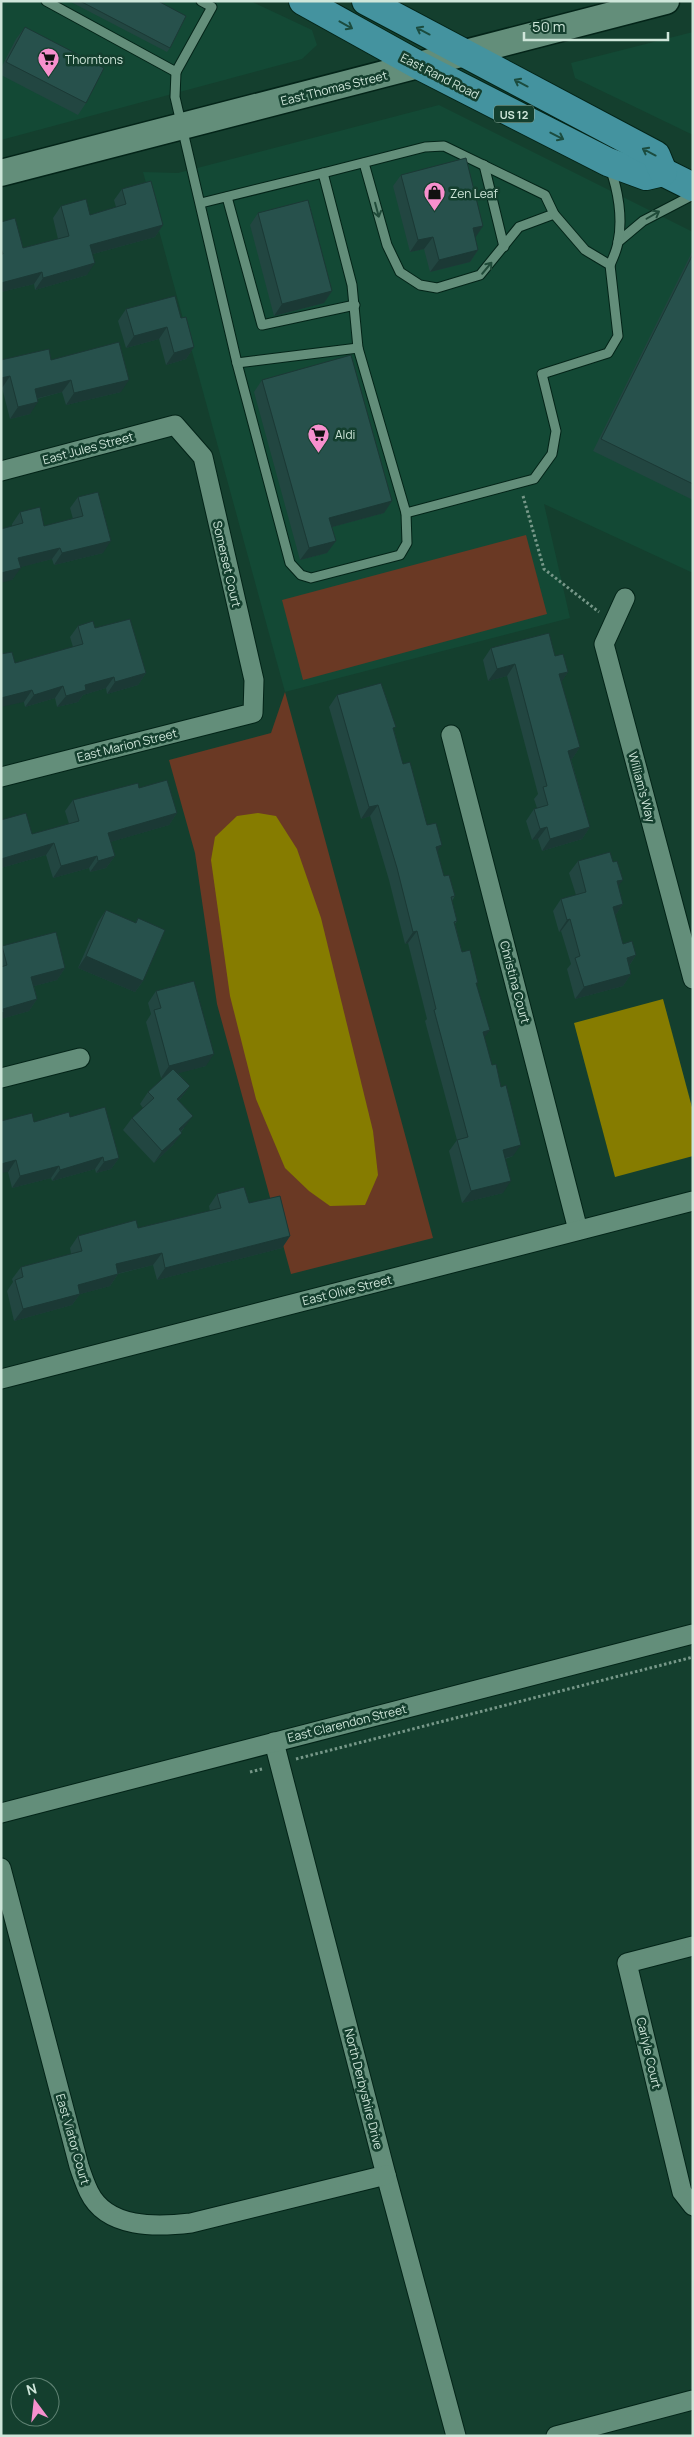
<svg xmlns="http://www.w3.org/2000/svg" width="694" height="2437" font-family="Manrope,sans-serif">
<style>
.built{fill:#134935}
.green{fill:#6a3924}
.water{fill:#867c00}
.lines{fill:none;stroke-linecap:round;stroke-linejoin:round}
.lane-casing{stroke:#032418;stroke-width:11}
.street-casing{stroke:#032418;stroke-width:21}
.secondary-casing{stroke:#032418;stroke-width:29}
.primary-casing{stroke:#032418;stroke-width:30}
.path{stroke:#779889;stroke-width:3;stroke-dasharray:2.5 2.5;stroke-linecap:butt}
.lane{stroke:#638e7a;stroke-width:9}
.street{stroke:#638e7a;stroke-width:19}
.secondary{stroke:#638e7a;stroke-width:26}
.primary{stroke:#44939f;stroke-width:28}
.wall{fill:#224641}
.shaded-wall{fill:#1b3935}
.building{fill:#27514c;stroke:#1b3935}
.oneway{stroke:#1b4c3f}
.oneway2{stroke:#204b39}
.labels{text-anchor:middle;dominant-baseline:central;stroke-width:5;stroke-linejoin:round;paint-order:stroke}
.shield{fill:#143f2e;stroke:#97b4a6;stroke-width:1}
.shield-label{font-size:11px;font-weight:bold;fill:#cfe6da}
.poi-label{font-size:12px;fill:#cfe6da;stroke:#143f2e;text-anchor:start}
.street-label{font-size:12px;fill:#cfe6da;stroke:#143f2e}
</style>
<rect width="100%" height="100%" fill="#143f2e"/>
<g class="built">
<polygon points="1,1 250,1 312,30 317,45 302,59 1,140"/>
<polygon points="693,32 693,135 575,78 571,63"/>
<polygon points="439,105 693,232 693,573 544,504 570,618 285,692 143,172 178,173"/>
</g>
<g class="green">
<polygon points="526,535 547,614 303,680 282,600"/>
<polygon points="285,692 433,1238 291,1274 217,1004 195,853 169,760 271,733"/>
</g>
<g class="water">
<polygon points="258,813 276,816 297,849 321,918 373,1131 378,1175 365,1205 330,1206 309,1191 285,1168 256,1099 230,996 211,860 215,837 237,816"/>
<polygon points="663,999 693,1111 693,1156 615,1177 574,1023"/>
</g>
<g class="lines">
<defs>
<g id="lane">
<polyline points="46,1 176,72 212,7 201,1"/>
<polyline points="176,72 175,97 237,363 290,563 301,575 311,578 400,555 407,543 406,513 358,348 352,285 323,173 201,203"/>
<polyline points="364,163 387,245 400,272 420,285 437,288 480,275 519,227 554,214"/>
<polyline points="484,165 504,247"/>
<polyline points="323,173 425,147 444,146 545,195 554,214 585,250 610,265 618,336 608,353 542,374 556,431 552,454 534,479 406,513"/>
<polyline points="227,197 262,325 355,305"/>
<polyline points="618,242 643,221 693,195"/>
<path d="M610,265C613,258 617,250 618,242C623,218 618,190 610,168"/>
<polyline points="237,363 358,348"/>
</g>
<g id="street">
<polyline points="1,471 175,425 203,457 254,680 253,713 1,777"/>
<polyline points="625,598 604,644 693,979"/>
<polyline points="451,735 578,1230"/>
<polyline points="1,1078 80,1058"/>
<polyline points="1,1379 693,1201"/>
<polyline points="274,1742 386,2175 456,2436"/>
<polyline points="1,1813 693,1634"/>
<path d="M1,1868L79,2166C82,2175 85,2184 89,2192C107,2229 157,2227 191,2223L386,2175"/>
<polyline points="693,1946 627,1963 682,2192 693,2206"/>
<polyline points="556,2436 693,2400"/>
</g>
<polyline id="secondary" points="1,173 666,1"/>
<g id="primary">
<polyline points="303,1 420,66 608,162 646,176 663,172 693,187"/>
<polyline points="366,1 656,155 663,172"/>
</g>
</defs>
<use href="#lane" class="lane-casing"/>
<use href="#street" class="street-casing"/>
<use href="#secondary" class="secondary-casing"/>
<use href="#primary" class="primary-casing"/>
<g class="path">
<polyline points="523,496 544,569 599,612"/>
<polyline points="296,1759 693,1657"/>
<polyline points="250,1772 262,1769"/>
</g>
<use href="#lane" class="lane"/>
<use href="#street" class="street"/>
<use href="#secondary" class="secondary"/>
<use href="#primary" class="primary"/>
</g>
<g class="wall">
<polygon points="69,1 158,1 170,48 167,52"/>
<polygon points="25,27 86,103 78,115 1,75 1,68 16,39"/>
<polygon points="401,175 483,226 475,237 478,250 470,262 430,272 424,249 410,252 393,186"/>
<polygon points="122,189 163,225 155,237 93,254 87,275 35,290 34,284 1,292 1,222 23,248 58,239 53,218 61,206 90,215 116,207 114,200"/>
<polygon points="258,213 324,303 274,316 250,225"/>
<polygon points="693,250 693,500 593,451"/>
<polygon points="126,309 181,318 194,347 186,359 166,365 159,339 126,348 118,321"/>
<polygon points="1,360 51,360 121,392 66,405 62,392 37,399 30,414 10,419 2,388 1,388"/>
<polygon points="262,380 384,513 332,527 327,553 300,560 254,392"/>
<polygon points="78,497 103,553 54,565 52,559 20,567 12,580 12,524 20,512 44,526 73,519 70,508"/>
<polygon points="78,626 95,628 146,673 138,685 107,694 106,688 83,695 78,702 57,707 55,698 25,707 15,663 73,647 70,637"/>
<polygon points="491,648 555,656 568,672 561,682 580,747 572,759 571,759 590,827 582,839 542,851 538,839 532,840 526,821 534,809 537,808 534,799 538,794 507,676 488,681 483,660"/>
<polygon points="337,695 394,730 403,764 437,852 444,876 455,896 452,901 457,921 455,924 462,952 476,985 490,1030 484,1037 513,1156 505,1159 503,1193 462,1203 449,1151 457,1140 425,1021 427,1019 408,943 405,944 389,880 370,816 361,819 329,707"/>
<polygon points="139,788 177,813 169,825 110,842 115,856 106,868 90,872 89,868 53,878 46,855 1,868 1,820 32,834 69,824 65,811 73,800"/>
<polygon points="578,861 618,886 623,904 615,916 623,944 636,955 629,966 631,974 623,986 575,999 567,969 571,964 561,931 559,932 553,911 561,899 576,895 569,873"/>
<polygon points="106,910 135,923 138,918 143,981 135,992 78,968 98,922"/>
<polygon points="2,946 65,968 57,980 34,986 37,999 29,1011 1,1019"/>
<polygon points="156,991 206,1066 178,1073 190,1086 181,1098 178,1101 184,1128 181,1132 173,1145 154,1163 123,1130 132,1118 143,1108 140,1104 148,1092 164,1077 161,1078 146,1022 151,1014 148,1003"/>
<polygon points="70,1117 119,1158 111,1169 96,1173 95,1169 52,1181 51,1178 12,1188 8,1172 34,1122"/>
<polygon points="217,1194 249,1203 290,1236 282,1248 157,1280 153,1265 118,1274 110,1286 80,1294 72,1305 14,1321 7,1291 13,1282 12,1279 21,1267 71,1254 70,1248 78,1236 138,1228 210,1211 209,1206"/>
</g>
<g class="shaded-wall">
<polygon points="163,225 155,237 82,257 90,245"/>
<polygon points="483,226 475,238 473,228"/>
<polygon points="433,237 424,249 410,252 418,240"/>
<polygon points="478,250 470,262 430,272 439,260"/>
<polygon points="95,263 87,275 35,290 43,278"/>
<polygon points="42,272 34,284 1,292 1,283"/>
<polygon points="332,291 324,303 274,316 282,304"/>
<polygon points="167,327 159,339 126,348 134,336"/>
<polygon points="194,347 186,359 166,365 174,353"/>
<polygon points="10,376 2,388 1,388 1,378"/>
<polygon points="71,380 62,392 27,401 35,389"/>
<polygon points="129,380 121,392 66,405 74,393"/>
<polygon points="38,402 30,414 10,419 18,407"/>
<polygon points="392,501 384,513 321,530 329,518"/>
<polygon points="111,541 103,553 54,565 62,553"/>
<polygon points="336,541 327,553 300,560 309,548"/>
<polygon points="60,548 52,559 10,570 18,558"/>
<polygon points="21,568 12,580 1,583 1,573"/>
<polygon points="515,664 507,676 488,681 497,669"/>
<polygon points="568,672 560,684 559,674"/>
<polygon points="146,673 138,685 107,694 115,682"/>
<polygon points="114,677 106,688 83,695 78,702 57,707 66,696 85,685"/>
<polygon points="63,686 55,698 25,707 34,695"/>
<polygon points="32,690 24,702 1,707 1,698"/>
<polygon points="580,747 572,759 560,762 568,751"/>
<polygon points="378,805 370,816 361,819 369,807"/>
<polygon points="177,813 169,825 100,845 108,833"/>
<polygon points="547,827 538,839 532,840 540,829"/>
<polygon points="590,827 582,839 542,851 550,839"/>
<polygon points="54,843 46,855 1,868 1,859"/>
<polygon points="442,845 434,857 436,847"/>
<polygon points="97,856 89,868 53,878 61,866"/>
<polygon points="115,856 106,868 90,872 98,861"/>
<polygon points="623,880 614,892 617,881"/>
<polygon points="623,904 615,916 613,907"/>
<polygon points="570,919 561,931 559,932 567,920"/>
<polygon points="417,931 408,943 405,944 413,932"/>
<polygon points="636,955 628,967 627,958"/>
<polygon points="86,956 143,981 135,992 78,968"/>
<polygon points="65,968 57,980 23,989 31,977"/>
<polygon points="631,974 623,986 575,999 584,987"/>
<polygon points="37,999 29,1011 1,1019 1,1011 3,1009"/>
<polygon points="490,1030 481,1042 483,1032"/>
<polygon points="214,1054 206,1066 161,1078 169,1066"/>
<polygon points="190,1086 181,1098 168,1110 177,1099"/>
<polygon points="193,1116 184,1128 170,1141 179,1129"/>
<polygon points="182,1133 173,1145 154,1163 162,1151"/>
<polygon points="521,1145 513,1156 495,1161 503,1150"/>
<polygon points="103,1157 95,1169 52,1181 60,1170"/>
<polygon points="119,1158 111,1169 96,1173 104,1162"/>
<polygon points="16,1160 8,1172 1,1173 1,1164"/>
<polygon points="59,1166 51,1178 12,1188 20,1176"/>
<polygon points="511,1181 503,1193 462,1203 471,1191"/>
<polygon points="290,1236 282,1248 157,1280 165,1268"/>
<polygon points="162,1253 153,1265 108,1276 116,1264"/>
<polygon points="118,1274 110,1286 73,1296 80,1294 72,1305 14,1321 23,1309 78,1285"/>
</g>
<g class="building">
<polygon points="80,1 158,1 186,16 170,48"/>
<polygon points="25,27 104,68 86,103 6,62"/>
<polygon points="466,158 483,226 473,228 478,250 439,260 433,237 418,240 401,175"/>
<polygon points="151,181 163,225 90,245 95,263 43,278 42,272 1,283 1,254 3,254 1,248 1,222 15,218 23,248 69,236 61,206 86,199 90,215 126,204 122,189"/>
<polygon points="308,200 332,291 282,304 258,213"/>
<polygon points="693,254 693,484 601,439"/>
<polygon points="175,296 181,318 186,317 194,347 174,353 167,327 134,336 126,309"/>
<polygon points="119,342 129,380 74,393 71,380 35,389 38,402 18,407 10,376 1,378 1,360 49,349 51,360"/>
<polygon points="351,355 392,501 329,518 336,541 309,548 262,380"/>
<polygon points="98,492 111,541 62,553 60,548 18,558 21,568 1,573 1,529 23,523 20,512 40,507 44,526 83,516 78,497"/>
<polygon points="130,619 146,673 115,682 114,677 85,685 86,690 66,696 63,686 34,695 32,690 1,698 1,654 12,652 15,663 83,644 78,626 93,621 95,628"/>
<polygon points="549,633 555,656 563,654 568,672 559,674 580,747 568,751 590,827 550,839 547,827 540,829 534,809 548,805 543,787 547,786 515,664 497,669 491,648"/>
<polygon points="381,683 396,727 393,728 403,764 410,762 427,825 436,823 442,845 436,847 444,876 449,875 455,896 451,897 457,921 454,922 462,952 470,950 478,983 476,983 490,1030 483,1032 492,1065 496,1064 501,1087 506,1085 521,1145 503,1150 511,1181 471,1191 457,1140 468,1137 434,1010 436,1009 417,931 413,932 397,868 378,805 369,807 337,695"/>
<polygon points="167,780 177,813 108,833 115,856 98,861 97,856 61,866 54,843 1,859 1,820 26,813 32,834 79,821 73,800 138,783 139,788"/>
<polygon points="610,852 613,862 617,861 623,880 617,881 623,904 613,907 623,944 632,941 636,955 627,958 631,974 584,987 575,958 580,956 570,919 567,920 561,899 586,892 578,861"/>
<polygon points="106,910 136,923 138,918 165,930 143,981 86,956"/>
<polygon points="56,932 65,968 31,977 37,999 3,1009 4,1012 1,1013 1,967 7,965 2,946"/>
<polygon points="194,981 214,1054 169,1066 154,1010 161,1008 156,991"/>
<polygon points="173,1069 190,1086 177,1099 193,1116 179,1129 182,1133 162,1151 132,1118 154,1098 148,1092"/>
<polygon points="105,1107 119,1158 104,1162 103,1157 60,1170 59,1166 20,1176 16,1160 1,1164 1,1121 32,1113 34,1122 69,1112 70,1117"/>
<polygon points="244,1187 249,1203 280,1196 290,1236 165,1268 162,1253 116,1264 118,1274 78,1285 80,1294 23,1309 15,1280 23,1277 21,1267 82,1251 78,1236 136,1220 138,1228 221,1208 217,1194"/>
</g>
<defs><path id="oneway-shaft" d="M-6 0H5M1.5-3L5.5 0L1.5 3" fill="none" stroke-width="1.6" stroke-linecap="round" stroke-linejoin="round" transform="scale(1.25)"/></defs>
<g class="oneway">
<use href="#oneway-shaft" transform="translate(346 25) rotate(29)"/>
<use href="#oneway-shaft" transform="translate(423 31) rotate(-152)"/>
<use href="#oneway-shaft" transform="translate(521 83) rotate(-152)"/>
<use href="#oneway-shaft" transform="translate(557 136) rotate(27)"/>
<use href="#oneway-shaft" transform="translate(649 152) rotate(-152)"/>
</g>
<g class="oneway2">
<use href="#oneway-shaft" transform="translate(377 210) rotate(75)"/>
<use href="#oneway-shaft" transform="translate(653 215) rotate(-30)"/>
<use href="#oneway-shaft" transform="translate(487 268) rotate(-50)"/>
</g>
<defs>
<symbol id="supermarket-pin" viewBox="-11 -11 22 30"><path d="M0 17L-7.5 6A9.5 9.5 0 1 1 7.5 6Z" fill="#f790ce" stroke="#143f2e"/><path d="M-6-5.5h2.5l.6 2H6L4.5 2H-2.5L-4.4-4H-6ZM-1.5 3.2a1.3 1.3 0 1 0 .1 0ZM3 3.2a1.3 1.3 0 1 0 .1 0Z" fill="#111"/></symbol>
<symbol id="shop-pin" viewBox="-11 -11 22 30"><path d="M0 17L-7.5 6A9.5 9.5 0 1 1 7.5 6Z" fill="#f790ce" stroke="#143f2e"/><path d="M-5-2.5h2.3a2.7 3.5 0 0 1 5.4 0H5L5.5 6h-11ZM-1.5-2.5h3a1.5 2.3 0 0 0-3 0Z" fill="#111"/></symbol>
</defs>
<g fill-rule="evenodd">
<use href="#supermarket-pin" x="36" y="46" width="25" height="34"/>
<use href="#shop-pin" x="422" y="180" width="25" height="34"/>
<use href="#supermarket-pin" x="306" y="422" width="25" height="34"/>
</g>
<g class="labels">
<rect class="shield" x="494" y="105.5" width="40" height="17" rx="4"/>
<g class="shield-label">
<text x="514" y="114">US 12</text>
</g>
<g class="poi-label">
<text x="65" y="59">Thorntons</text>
<text x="450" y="193">Zen Leaf</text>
<text x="335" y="434">Aldi</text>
</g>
<g class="street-label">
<text transform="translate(440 76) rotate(27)">East Rand Road</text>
<text transform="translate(334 88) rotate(-14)">East Thomas Street</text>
<text transform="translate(88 448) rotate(-15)">East Jules Street</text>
<text transform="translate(227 564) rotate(77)">Somerset Court</text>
<text transform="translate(127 745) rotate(-14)">East Marion Street</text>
<text transform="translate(642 787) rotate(75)">William's Way</text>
<text transform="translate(515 982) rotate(75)">Christina Court</text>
<text transform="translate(347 1290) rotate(-14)">East Olive Street</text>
<text transform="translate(347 1723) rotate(-14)">East Clarendon Street</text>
<text transform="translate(649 2053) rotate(77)">Carlyle Court</text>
<text transform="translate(364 2089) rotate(76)">North Derbyshire Drive</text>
<text transform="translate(73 2139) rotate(74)">East Viator Court</text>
</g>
</g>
<rect width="694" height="2437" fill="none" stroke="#cfe6da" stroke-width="5"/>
<g transform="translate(35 2402) rotate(345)"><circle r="24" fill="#143f2e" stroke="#5f8273"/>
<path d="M0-4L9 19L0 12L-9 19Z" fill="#f790ce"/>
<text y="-8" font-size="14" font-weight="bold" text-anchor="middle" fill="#cfe6da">N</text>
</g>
<path d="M524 32v8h144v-8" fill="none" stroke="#cfe6da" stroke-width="2.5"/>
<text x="532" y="32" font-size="15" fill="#cfe6da" stroke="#143f2e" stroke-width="4" paint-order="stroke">50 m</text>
</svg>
